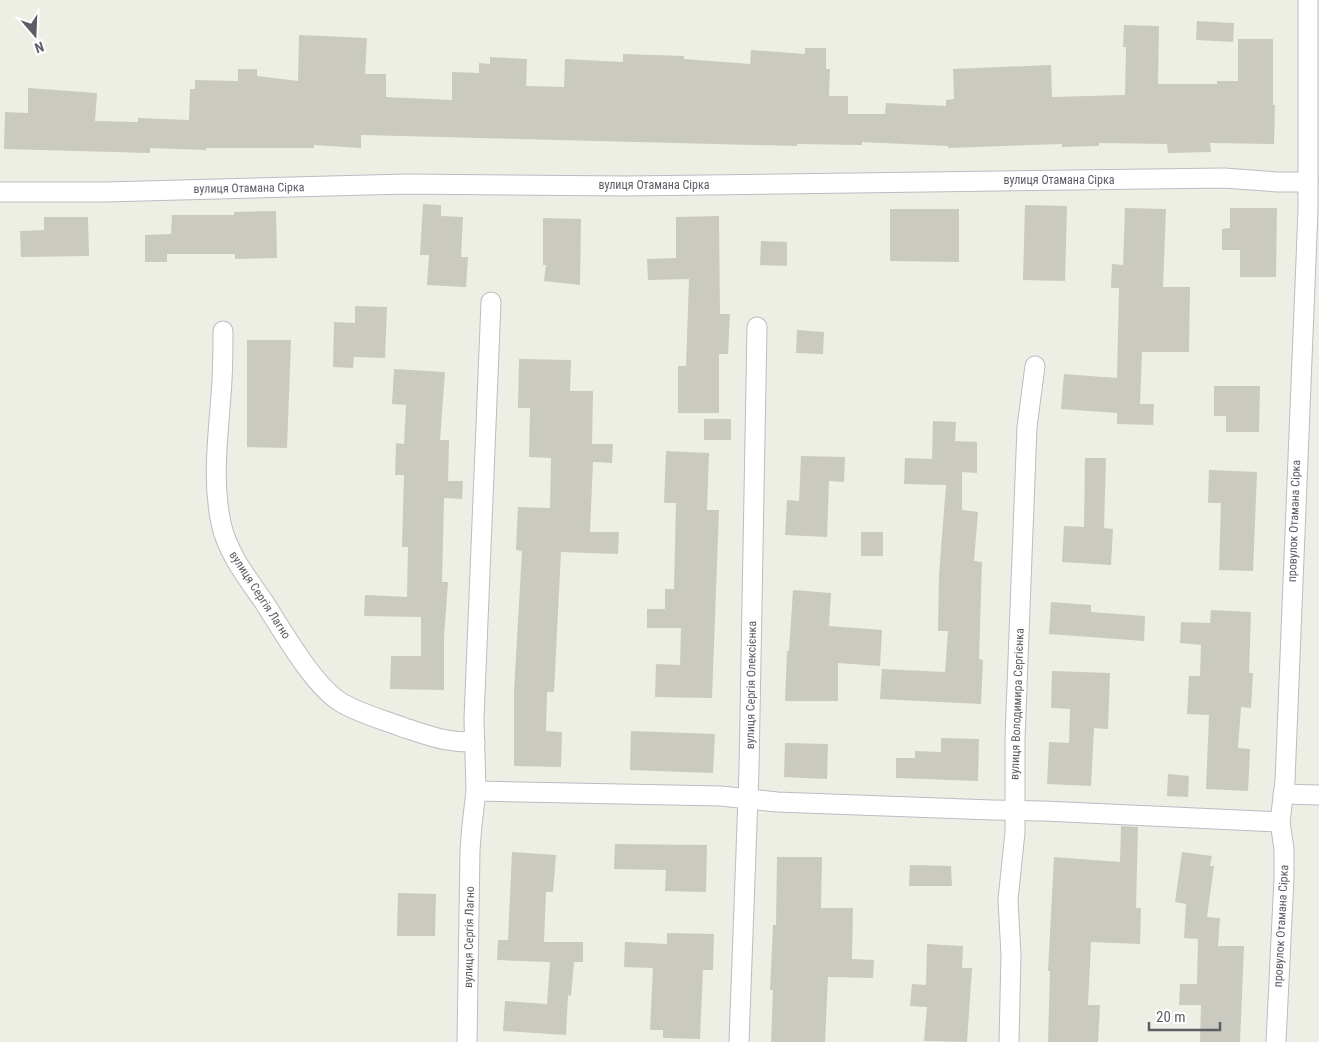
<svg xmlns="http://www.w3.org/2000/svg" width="1319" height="1042" font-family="'Roboto Condensed',sans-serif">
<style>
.building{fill:#cacac0}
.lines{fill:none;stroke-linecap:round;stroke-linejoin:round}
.minor-casing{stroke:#bbbcc3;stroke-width:21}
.minor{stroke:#fff;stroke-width:19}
.labels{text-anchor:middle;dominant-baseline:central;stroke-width:5;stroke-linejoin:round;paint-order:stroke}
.street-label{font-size:12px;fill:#5c5d65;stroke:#fff}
</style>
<rect width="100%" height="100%" fill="#eeefe4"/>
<g class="building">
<polygon points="1197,21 1234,23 1233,42 1196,40"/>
<polygon points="1124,25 1159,26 1158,84 1217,84 1217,81 1238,81 1238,39 1273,39 1273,105 1275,105 1274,144 1210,143 1211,152 1168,153 1167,144 1099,143 1099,146 1062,147 1062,144 948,148 948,146 862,142 862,145 797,144 797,146 361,135 361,148 314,145 314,148 206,148 206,150 150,148 150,153 4,149 5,112 28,113 28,88 97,93 95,121 138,122 138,118 189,120 190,89 195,89 195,80 238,81 238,69 257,69 257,76 298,81 299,35 367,38 365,74 386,74 386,97 452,100 452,72 479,73 479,63 490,64 490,57 527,59 526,86 564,87 565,59 623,62 623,54 684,56 684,59 750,64 751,50 805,54 805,48 826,48 826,69 830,69 829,96 848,96 848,114 885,114 886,103 946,106 946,100 954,99 953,69 1051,65 1052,97 1125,95 1126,47 1123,47"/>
<polygon points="423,204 441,205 441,216 463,217 461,257 468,257 466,287 427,285 429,255 420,255"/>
<polygon points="1025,205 1067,206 1065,281 1023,280"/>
<polygon points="1125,208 1166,209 1163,287 1190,287 1189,352 1142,352 1140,404 1154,404 1153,425 1117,424 1117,413 1061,409 1064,374 1117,378 1119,288 1111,288 1112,264 1123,265"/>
<polygon points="1230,208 1277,208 1276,277 1240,277 1240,250 1222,250 1222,229 1230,228"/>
<polygon points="890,209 959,209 959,262 890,261"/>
<polygon points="276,211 277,258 235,259 235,254 167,254 167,262 145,262 145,235 171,234 172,215 234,215 234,212"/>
<polygon points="719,216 720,314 730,314 728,354 719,354 719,413 678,413 678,366 686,366 689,279 648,280 647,259 676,258 676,217"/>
<polygon points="44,217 88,217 89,256 21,257 20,231 44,230"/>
<polygon points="543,218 581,219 580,285 544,281 546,265 543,265"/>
<polygon points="761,241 787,242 787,266 760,265"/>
<polygon points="355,306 387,307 385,358 354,357 353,368 333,367 334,322 355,323"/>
<polygon points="797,330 824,332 823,354 796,353"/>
<polygon points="247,340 291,340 287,448 247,447"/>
<polygon points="519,359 571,360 570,391 593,391 592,444 613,444 612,463 593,462 590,532 619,532 618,554 561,552 554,692 547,692 546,731 562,732 561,767 514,766 514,691 522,551 516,550 518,507 550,508 551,458 529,457 530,408 518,408"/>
<polygon points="394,369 445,372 440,440 449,440 448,481 463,481 462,499 444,498 442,582 448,582 444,637 444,690 390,689 391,656 421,656 421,617 364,616 365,595 407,597 408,547 402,547 404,475 395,475 396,443 404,444 406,405 392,404"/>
<polygon points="1214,386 1260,386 1259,432 1226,432 1226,416 1214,416"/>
<rect x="704" y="419" width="27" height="21"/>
<polygon points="933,421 956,422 955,441 977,442 977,473 962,472 962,510 978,512 974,561 982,562 979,659 983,660 981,704 880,699 882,669 945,672 948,631 938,631 939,574 946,485 904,484 905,458 932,459"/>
<polygon points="666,451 709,453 707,510 719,510 712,698 655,697 656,664 680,665 681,628 647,628 647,609 665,609 665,589 674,589 676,503 664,503"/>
<polygon points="801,456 845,457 844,482 829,481 827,537 785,535 787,500 799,501"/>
<polygon points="1085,458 1106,458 1104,528 1113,529 1111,565 1062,562 1064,526 1084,527"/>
<polygon points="1209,470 1257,472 1253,571 1219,570 1221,503 1208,503"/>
<rect x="861" y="532" width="22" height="24"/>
<polygon points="793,590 831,593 829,626 882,630 880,666 838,663 838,701 785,701 787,651 789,651"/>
<polygon points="1051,602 1091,605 1091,612 1145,616 1144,641 1049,634"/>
<polygon points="1211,610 1251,612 1249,673 1253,673 1251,708 1241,707 1238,748 1250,749 1248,791 1206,789 1209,715 1187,714 1189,676 1200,676 1201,645 1180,643 1181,622 1210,623"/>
<polygon points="1052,671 1110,673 1108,729 1094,728 1091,786 1047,784 1049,742 1069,743 1070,709 1051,708"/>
<polygon points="631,731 715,734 713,773 630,770"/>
<polygon points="941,738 979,739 978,781 896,778 896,758 915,758 915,751 941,752"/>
<polygon points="785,743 828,744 827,779 784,777"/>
<polygon points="1168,774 1189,776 1188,797 1167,796"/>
<polygon points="1121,826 1138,827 1136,908 1141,908 1140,944 1091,942 1088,1005 1100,1005 1098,1042 1048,1042 1050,971 1048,971 1054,857 1120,862"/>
<polygon points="615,844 707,845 706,892 665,891 666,870 614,869"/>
<polygon points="512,852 556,855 553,892 546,892 544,942 583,942 583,962 574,962 571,996 568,995 566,1035 503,1031 505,1001 547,1004 550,962 497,960 498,940 508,940"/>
<polygon points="1182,852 1212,856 1210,866 1214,866 1207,917 1220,918 1218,946 1244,946 1240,1042 1200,1042 1201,1005 1179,1005 1180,984 1197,984 1198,939 1184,938 1186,904 1175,902"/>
<polygon points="777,857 822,857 821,908 853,908 852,959 874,960 873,978 828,977 825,1042 771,1042 773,990 770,990 773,925 776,925"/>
<polygon points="910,865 951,866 952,886 909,886"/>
<polygon points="398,893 436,894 435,936 397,936"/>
<polygon points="667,933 714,934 713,970 703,970 700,1039 663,1038 663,1030 650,1030 653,968 624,967 625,942 667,944"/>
<polygon points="927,944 963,946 962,968 972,968 967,1042 924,1041 927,1007 910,1006 912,984 926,985"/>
</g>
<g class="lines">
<defs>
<g id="minor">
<polyline points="0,192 105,192 406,184 627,186 1224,178 1278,182 1308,182"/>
<path d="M223,331C223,352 223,373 221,395C218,438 212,480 221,523C227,552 247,578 264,602C282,630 314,687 342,703C361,714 384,720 405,728C431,736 447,743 475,742"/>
<polyline points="476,791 721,796 777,802 992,810 1044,811 1280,822"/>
<polyline points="1283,794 1319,795"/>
<polyline points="467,1042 470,850 472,825 476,791 474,719 491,302"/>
<polyline points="739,1042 749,770 757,327"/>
<polyline points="1009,1042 1011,955 1008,900 1015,832 1015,738 1027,427 1035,366"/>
<polyline points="1276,1042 1284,878 1284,849 1280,822 1285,781 1308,210 1308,0"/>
</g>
</defs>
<use href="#minor" class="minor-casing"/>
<use href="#minor" class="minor"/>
</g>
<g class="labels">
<g class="street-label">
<text x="1059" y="180">вулиця Отамана Сірка</text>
<text x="654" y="185">вулиця Отамана Сірка</text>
<text transform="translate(249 188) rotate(-1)">вулиця Отамана Сірка</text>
<text transform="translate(1294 521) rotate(-88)">провулок Отамана Сірка</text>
<text transform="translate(260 595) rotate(57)">вулиця Сергія Лагно</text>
<text transform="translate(751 685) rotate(-89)">вулиця Сергія Олексієнка</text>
<text transform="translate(1017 704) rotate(-88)">вулиця Володимира Сергієнка</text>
<text transform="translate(1281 926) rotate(-87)">провулок Отамана Сірка</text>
<text transform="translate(469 937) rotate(-89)">вулиця Сергія Лагно</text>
</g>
</g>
<g transform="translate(35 35) rotate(161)" stroke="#ffffff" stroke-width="4" paint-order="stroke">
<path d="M0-4L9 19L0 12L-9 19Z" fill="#5c5d65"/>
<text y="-8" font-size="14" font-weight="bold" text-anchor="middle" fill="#5c5d65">N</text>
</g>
<path d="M1149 1022v8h71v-8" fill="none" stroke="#5c5d65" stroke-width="2.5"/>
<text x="1156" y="1022" font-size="15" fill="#5c5d65" stroke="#ffffff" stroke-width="4" paint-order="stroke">20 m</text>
</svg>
